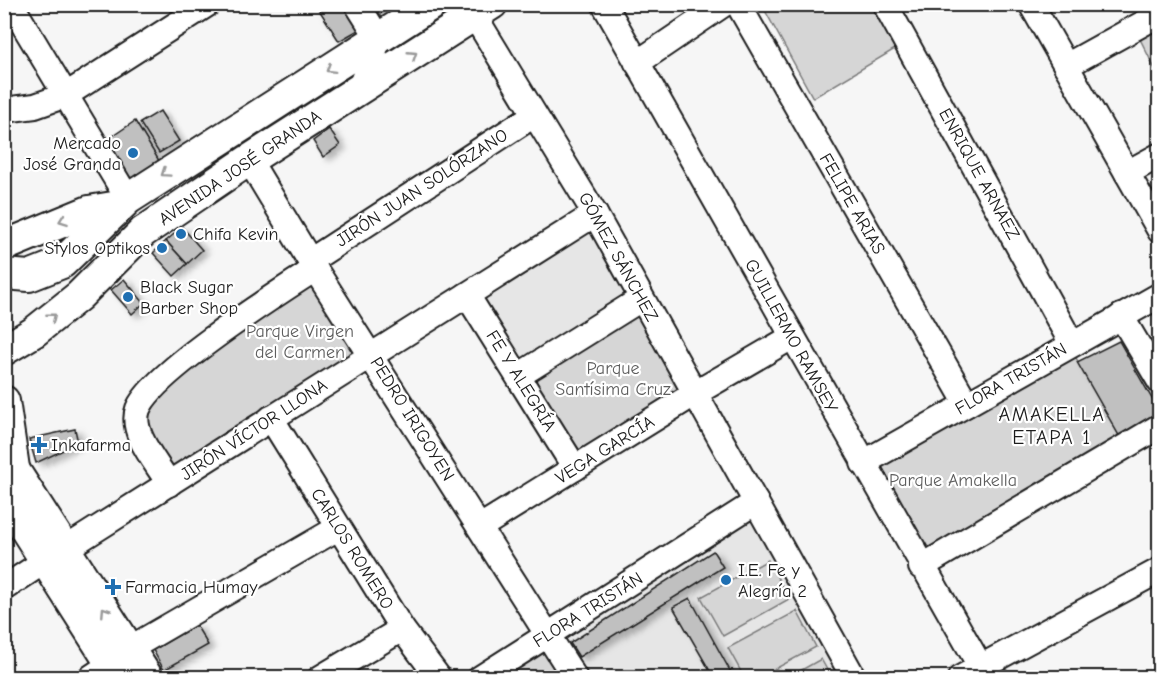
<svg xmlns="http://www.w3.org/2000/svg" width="1164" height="682" font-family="'Comic Neue',sans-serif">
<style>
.built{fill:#e6e6e6}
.green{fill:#d6d6d6;stroke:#797979;stroke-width:1.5}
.building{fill:#c0c0c0;stroke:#1c1c1c;stroke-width:1.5;filter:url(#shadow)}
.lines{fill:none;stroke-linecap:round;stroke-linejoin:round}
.minor-casing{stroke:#1c1c1c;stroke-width:28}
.major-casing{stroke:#1c1c1c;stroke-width:34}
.minor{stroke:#fff;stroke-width:24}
.major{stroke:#fff;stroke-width:30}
.oneway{stroke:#999}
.poi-dot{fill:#1f6fb2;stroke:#fff;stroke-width:2}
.labels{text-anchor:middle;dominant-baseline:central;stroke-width:4.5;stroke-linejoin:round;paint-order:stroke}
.poi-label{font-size:18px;fill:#1c1c1c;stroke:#fff;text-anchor:start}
.street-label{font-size:18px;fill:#1c1c1c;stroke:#fff}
.park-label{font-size:18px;fill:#5d5d5d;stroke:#fff}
.neighbourhood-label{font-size:20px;letter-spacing:1.5px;fill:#1c1c1c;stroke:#fff}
</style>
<defs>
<filter id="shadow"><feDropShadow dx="6" dy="3.5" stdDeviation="3" flood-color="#0004"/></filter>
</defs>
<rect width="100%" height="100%" fill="#f6f6f6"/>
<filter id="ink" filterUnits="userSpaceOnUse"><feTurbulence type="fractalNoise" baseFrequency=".0167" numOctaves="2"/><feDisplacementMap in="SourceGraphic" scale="12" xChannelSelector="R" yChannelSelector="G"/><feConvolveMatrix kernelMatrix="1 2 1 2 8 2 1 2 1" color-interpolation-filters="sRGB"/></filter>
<g filter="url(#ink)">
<g class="built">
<polygon points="588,231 628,297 519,365 479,299"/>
<polygon points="756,517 847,677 587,677 564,642"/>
</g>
<g class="green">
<polygon points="762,5 878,5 900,46 813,98"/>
<polygon points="1159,28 1159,77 1140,39"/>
<polygon points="313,276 362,355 178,475 141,418 145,407 237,331"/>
<polygon points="634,310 680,392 580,453 531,377"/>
<polygon points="1075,356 1121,439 933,553 923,551 875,468"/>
<polygon points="768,560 789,599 723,636 701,597"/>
<polygon points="797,611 816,647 760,677 744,677 728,648"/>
<polygon points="544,650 566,678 502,678"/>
<polygon points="821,659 831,677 789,677"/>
</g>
<g class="building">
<polygon points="344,4 360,29 339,41 316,5"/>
<polygon points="370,4 394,4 377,16"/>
<polygon points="160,111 179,141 159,153 140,123"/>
<polygon points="135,121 161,164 134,181 126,180 104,142"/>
<polygon points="329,129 340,145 323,157 313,141"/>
<polygon points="182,227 202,250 187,264 166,241"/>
<polygon points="166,241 187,264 174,276 153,253"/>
<polygon points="124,279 144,303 132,314 111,290"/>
<polygon points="1119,341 1160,413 1160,417 1121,439 1077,362"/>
<polygon points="75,429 78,443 36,463 29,439"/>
<polygon points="713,551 723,567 579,657 570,643"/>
<polygon points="690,598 734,678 714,678 673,607"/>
<polygon points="196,625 208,645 164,670 153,650"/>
</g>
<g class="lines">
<defs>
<g id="minor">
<polyline points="11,4 128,199"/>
<polyline points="357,4 379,39 359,90"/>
<polyline points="604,4 980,666"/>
<polyline points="738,4 967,404"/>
<polyline points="885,4 1072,344"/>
<polyline points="1031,4 1160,231"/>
<polyline points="474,15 595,214 854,678"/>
<polyline points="637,63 724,4"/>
<polyline points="1066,66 1160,14"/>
<polyline points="4,110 35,106 66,95 208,4"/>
<polyline points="249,160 310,261 575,678"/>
<polyline points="1127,173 1160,155"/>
<polyline points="310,261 534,115"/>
<polyline points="467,295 575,468"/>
<polyline points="1121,316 1160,382"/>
<polyline points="518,376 633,304"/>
<polyline points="271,418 402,629 439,678"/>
<polyline points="863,463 1160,295"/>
<path d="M169,484C158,464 129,433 138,409C153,372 278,293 315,269"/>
<polyline points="480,527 694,394 792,337"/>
<polyline points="65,549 595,214"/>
<polyline points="921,567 1160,426"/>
<polyline points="4,588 45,561"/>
<polyline points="129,649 338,528"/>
<polyline points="90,678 111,664"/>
<polyline points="320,678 402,629"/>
<polyline points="480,678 756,502"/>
<polyline points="960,678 1160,570"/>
</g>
<g id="major">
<polyline points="4,246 89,211 119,206"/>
<polyline points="4,274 29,276 62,263 128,199 432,4"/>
<polyline points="4,350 34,332 79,296 143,232 249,160 492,4"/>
<polyline points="4,401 14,468"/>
<polyline points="4,454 148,678"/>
<polyline points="4,496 120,678"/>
</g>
</defs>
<use href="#minor" class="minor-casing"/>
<use href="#major" class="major-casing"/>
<use href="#minor" class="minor"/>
<use href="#major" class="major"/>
</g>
<defs><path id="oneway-chevron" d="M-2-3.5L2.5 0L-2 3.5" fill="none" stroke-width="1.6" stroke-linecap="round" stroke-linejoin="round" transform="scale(1.5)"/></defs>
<g class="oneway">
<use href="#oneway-chevron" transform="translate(413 55) rotate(-33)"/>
<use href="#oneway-chevron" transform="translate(330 69) rotate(148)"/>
<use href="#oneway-chevron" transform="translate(165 173) rotate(146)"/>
<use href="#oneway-chevron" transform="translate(63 220) rotate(160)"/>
<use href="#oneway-chevron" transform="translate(52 317) rotate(-39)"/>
<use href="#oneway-chevron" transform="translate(105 611) rotate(-123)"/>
</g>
</g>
<g class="poi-dot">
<circle cx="133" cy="153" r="6"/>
<circle cx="181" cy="234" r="6"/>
<circle cx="162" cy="248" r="6"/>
<circle cx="128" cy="297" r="6"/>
<path d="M36 436h6v6h6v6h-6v6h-6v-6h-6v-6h6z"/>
<circle cx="726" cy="580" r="6"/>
<path d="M110 578h6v6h6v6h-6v6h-6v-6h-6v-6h6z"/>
</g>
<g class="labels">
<g class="poi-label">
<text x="121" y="143" text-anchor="end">Mercado<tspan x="121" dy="21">José Granda</tspan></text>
<text x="193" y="234">Chifa Kevin</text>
<text x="150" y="248" text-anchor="end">Stylos Optikos</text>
<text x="140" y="287">Black Sugar<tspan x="140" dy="21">Barber Shop</tspan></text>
<text x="51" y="445">Inkafarma</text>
<text x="738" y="570">I.E. Fe y<tspan x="738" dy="21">Alegría 2</tspan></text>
<text x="125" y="587">Farmacia Humay</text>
</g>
<g class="street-label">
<text transform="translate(240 168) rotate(-34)">AVENIDA JOSÉ GRANDA</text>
<text transform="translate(979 174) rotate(61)">ENRIQUE ARNAEZ</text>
<text transform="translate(422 188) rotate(-33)">JIRÓN JUAN SOLÓRZANO</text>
<text transform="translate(852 204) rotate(60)">FELIPE ARIAS</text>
<text transform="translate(618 257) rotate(61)">GÓMEZ SÁNCHEZ</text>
<text transform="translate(791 336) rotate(61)">GUILLERMO RAMSEY</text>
<text transform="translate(1011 379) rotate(-30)">FLORA TRISTÁN</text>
<text transform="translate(521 381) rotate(58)">FE Y ALEGRÍA</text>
<text transform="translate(412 419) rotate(58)">PEDRO IRIGOYEN</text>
<text transform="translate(254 430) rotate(-33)">JIRÓN VÍCTOR LLONA</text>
<text transform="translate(605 450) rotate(-32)">VEGA GARCÍA</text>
<text transform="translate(352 549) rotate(58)">CARLOS ROMERO</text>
<text transform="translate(588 610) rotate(-32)">FLORA TRISTÁN</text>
</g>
<g class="park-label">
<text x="300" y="331">Parque Virgen<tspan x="300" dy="21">del Carmen</tspan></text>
<text x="613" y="368">Parque<tspan x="613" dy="21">Santísima Cruz</tspan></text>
<text x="953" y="480">Parque Amakella</text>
</g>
<g class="neighbourhood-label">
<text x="1052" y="414">AMAKELLA<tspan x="1052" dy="23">ETAPA 1</tspan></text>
</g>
</g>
<rect width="1164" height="682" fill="none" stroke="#fff" stroke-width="24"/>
<rect x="12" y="12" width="1140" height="658" fill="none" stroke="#1c1c1c" stroke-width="2" filter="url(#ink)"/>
</svg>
